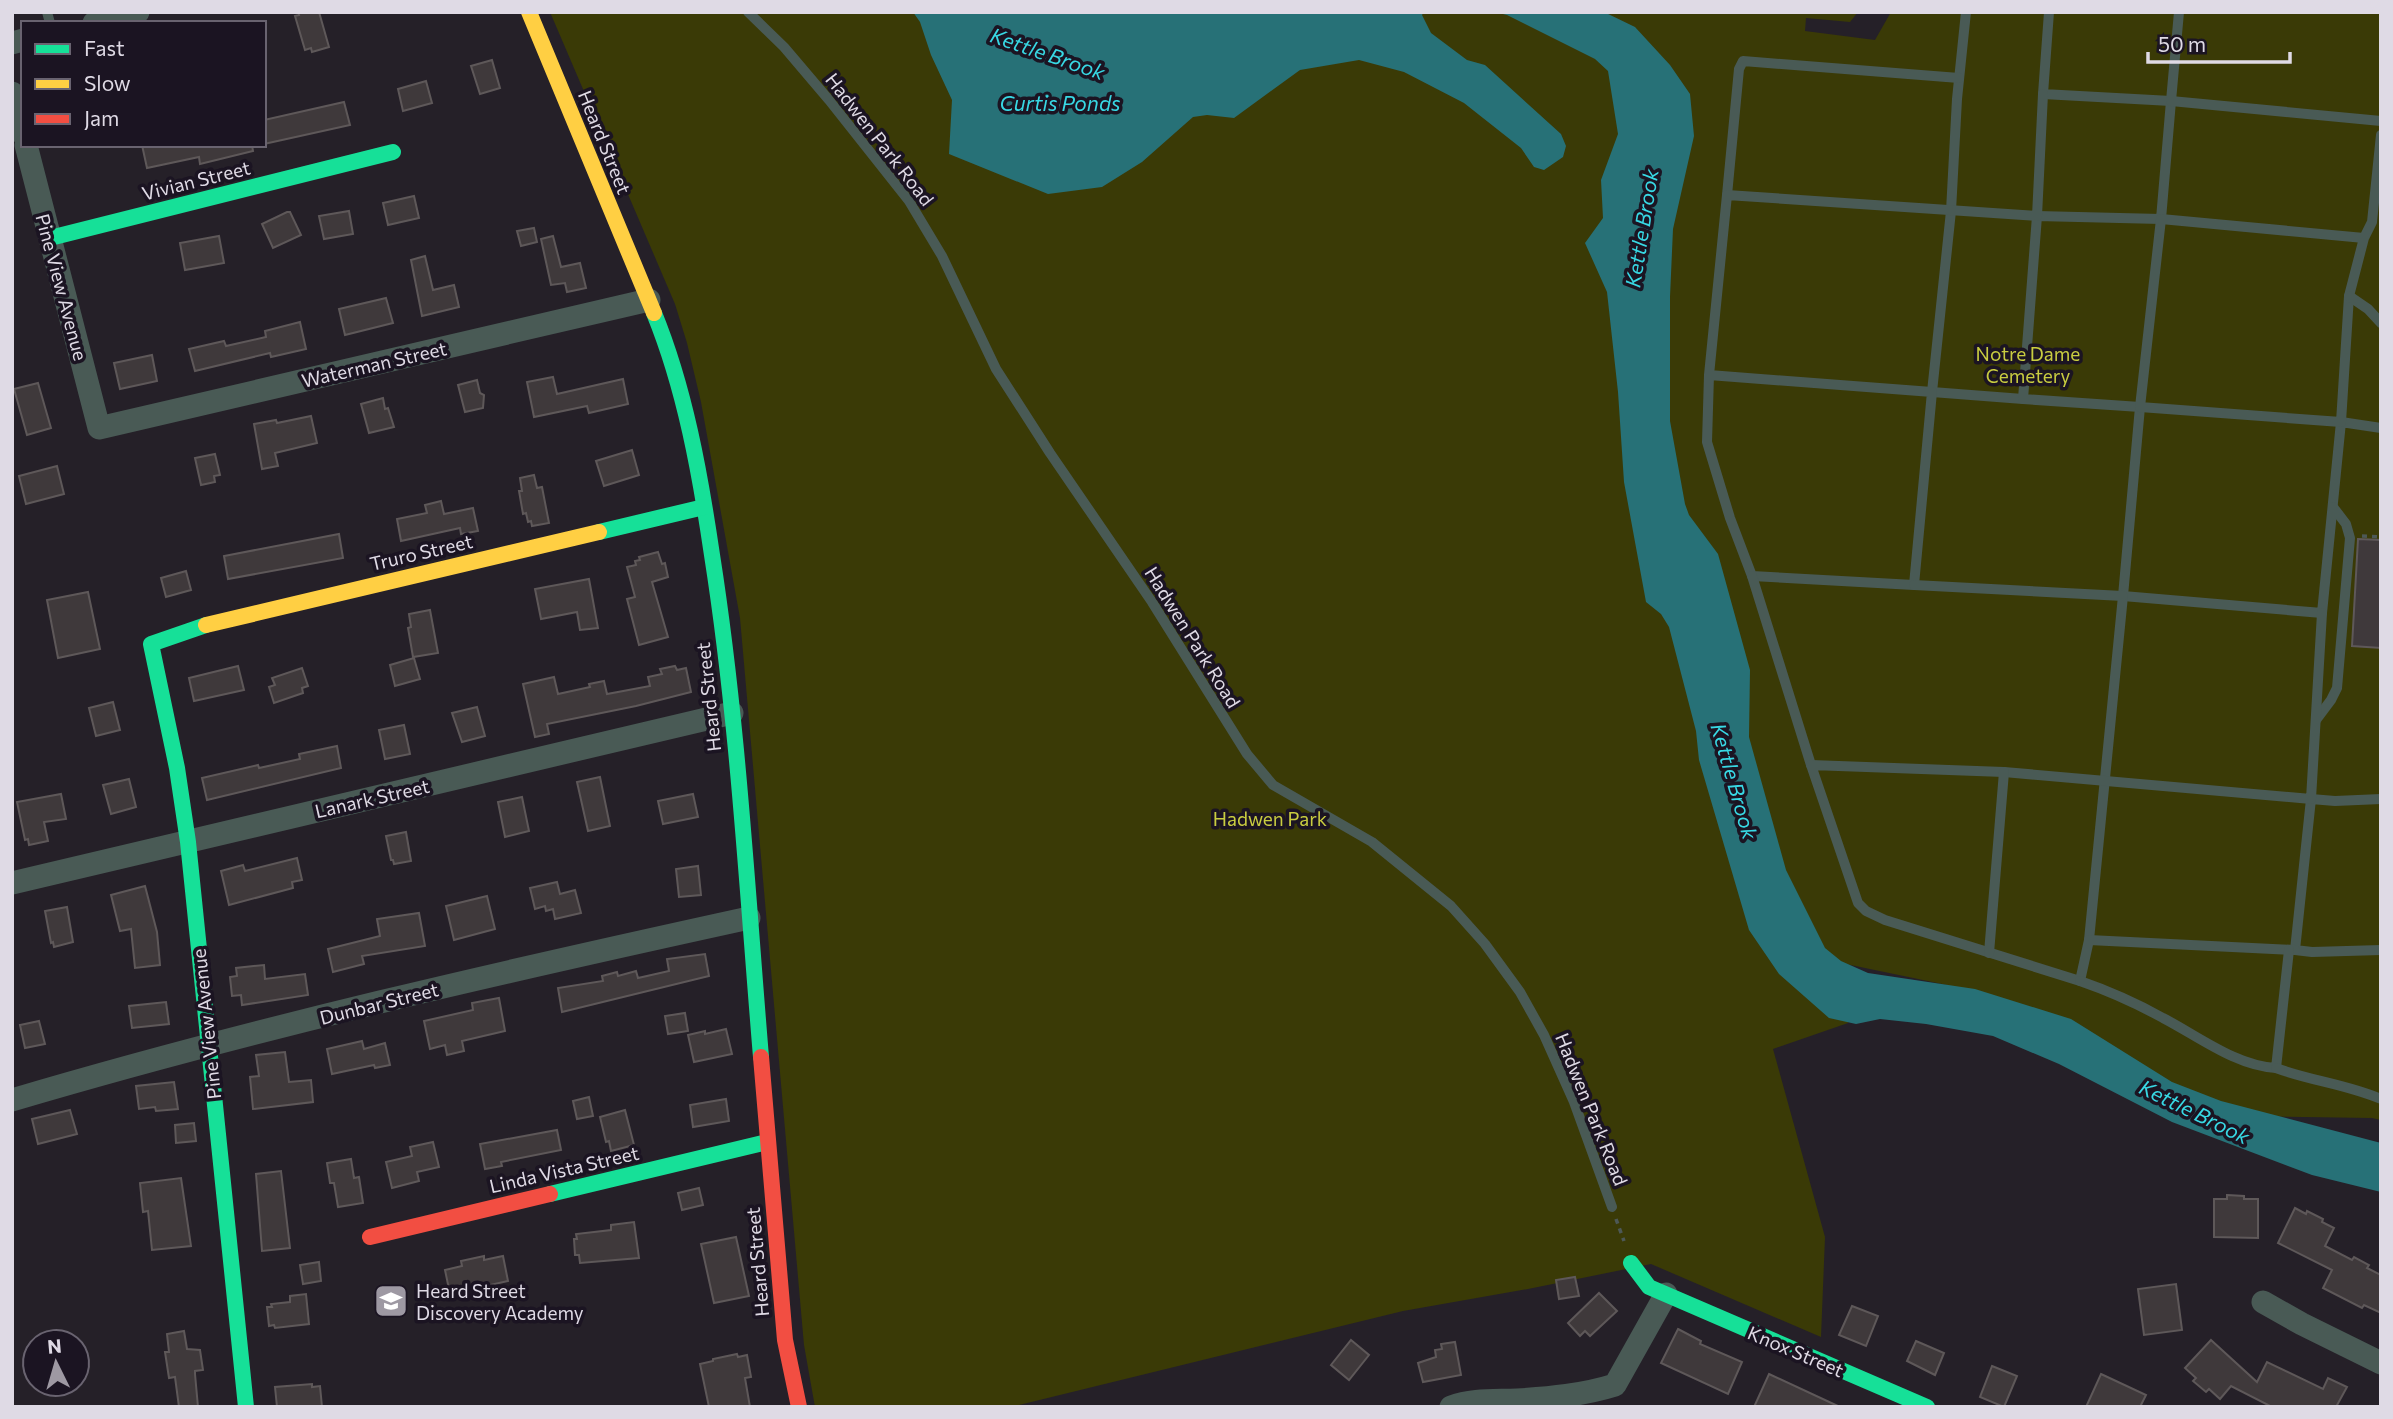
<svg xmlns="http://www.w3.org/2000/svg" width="2393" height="1419" font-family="Commissioner,sans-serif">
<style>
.green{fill:#3a3a06}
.water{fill:#277177}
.building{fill:#3f393b;stroke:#5e5859;stroke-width:2}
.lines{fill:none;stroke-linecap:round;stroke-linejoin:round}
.path{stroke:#4d5856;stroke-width:3.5;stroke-dasharray:5 5;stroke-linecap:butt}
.lane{stroke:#495a55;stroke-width:10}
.street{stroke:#495a55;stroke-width:23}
.fast{stroke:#16e098;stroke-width:16}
.slow{stroke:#ffcf43;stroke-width:16}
.jam{stroke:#f24e42;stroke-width:16}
.labels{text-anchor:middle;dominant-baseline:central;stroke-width:7;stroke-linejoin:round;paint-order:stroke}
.street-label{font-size:19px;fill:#dfdae5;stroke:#1b1422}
.park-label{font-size:19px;fill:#c9cd40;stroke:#1b1422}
.poi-label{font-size:19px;fill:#dfdae5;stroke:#1b1422;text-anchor:start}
.water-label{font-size:21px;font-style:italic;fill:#38d8e4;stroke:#1b1422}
</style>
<rect width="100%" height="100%" fill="#252028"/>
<polygon class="green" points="550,12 1858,12 1850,22 1806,18 1805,31 1875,40 1891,12 2381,12 2381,1120 2372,1118 2243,1116 1947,985 1841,963 1848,1023 1773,1049 1825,1237 1821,1337 1651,1264 1528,1289 1403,1311 1011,1407 815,1407 804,1345 740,618 701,402 687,343 675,304"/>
<g class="water">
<polygon points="913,12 1424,12 1422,15 1431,33 1467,60 1485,65 1561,134 1566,146 1563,157 1544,170 1534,167 1521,148 1464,103 1404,72 1359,60 1300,70 1234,118 1207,115 1193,117 1142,162 1102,187 1048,194 949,154 952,100 931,55 920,22"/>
<polygon points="1495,12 1604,12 1635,27 1670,65 1690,94 1694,136 1673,229 1670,297 1670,421 1685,504 1689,515 1718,554 1750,670 1749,737 1786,870 1825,948 1841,961 1868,973 1975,989 2071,1019 2172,1082 2221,1101 2381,1143 2381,1192 2312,1175 2172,1122 2059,1064 1993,1036 1926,1024 1880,1019 1856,1024 1829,1018 1779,974 1749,930 1699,760 1696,731 1669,627 1661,614 1646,602 1624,482 1618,392 1607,292 1585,243 1603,218 1601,180 1618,134 1608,71 1595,59 1507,15"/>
</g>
<g class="building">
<polygon points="298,12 319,12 329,47 312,52 311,48 305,50 295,16 299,15"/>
<polygon points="492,60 500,88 480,94 471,66"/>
<polygon points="426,81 432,103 403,111 398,89"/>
<polygon points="344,102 350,125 264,144 264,120"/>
<polygon points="142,145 252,145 253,151 200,164 199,157 147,168"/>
<polygon points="414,196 419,218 388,225 383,203"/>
<polygon points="349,211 353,234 324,239 319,216"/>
<polygon points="287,212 290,212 301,235 273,248 262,224"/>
<polygon points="534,228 537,242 521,246 517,231"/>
<polygon points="219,236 224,263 185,270 180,243"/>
<polygon points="553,236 561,267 580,263 586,288 567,292 565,283 551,285 541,239"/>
<polygon points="425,256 433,290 454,285 459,307 422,316 411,260"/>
<polygon points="386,298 393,323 345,335 339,309"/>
<polygon points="300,322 306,349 271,357 270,353 195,371 189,349 224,341 226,346 266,337 265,331"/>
<polygon points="152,355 157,381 120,389 114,363"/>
<polygon points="553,377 557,394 623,379 628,404 589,413 587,406 534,417 527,382"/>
<polygon points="477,380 480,393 484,395 483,408 465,412 458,385"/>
<polygon points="38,383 51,428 27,435 14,389"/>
<polygon points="383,398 385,409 388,408 394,427 369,433 361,404"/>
<polygon points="311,416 317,443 275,453 278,466 262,469 254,424 276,420 277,423"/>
<polygon points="632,450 639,475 604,486 596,461"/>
<polygon points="215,454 220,475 214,476 215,482 201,485 195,458"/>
<polygon points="57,466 64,494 26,504 19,476"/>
<polygon points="534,475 537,488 542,487 549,523 532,526 531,521 528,522 526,513 523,514 519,491 522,491 520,478"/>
<polygon points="441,501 444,514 473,508 478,531 461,534 460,528 401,541 397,519 427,513 425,505"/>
<polygon points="339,534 343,558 228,579 224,556"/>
<polygon points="2358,539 2381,540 2381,648 2352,646"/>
<polygon points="658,552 662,564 665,563 668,577 652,582 668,637 639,645 627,599 635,597 627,567 636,565 635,561 640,560 639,557"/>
<polygon points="186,571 191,590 166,597 161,578"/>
<polygon points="589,579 598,628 580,630 577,612 541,619 535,589"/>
<polygon points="88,592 100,649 58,658 47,600"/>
<polygon points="430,610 438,653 413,657 408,628 411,627 409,614"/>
<polygon points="414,658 420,679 395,686 390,665"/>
<polygon points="238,666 244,690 194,701 189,678"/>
<polygon points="675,666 677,670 686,668 691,692 636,706 547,724 549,734 535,737 523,684 554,677 558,694 590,687 589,684 604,681 607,694 650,686 648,677 662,674 660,669"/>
<polygon points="302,668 308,686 302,688 303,693 274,703 269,687 275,685 272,678"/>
<polygon points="113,702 120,730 96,736 89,708"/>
<polygon points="477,707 485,736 462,742 452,713"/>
<polygon points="404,725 410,754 385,759 379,730"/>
<polygon points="337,746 341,768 207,800 202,778 258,765 259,768 300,759 299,754"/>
<polygon points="600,777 610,826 588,831 577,782"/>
<polygon points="129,779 136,807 111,814 103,785"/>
<polygon points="61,794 66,819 44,822 48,841 29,845 28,839 25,840 17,802"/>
<polygon points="693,794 698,817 663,824 658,801"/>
<polygon points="522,797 529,831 505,837 498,802"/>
<polygon points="406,832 411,861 394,864 393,860 391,860 386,836"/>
<polygon points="297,858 302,880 292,882 293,888 229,905 221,871 243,865 245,871"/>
<polygon points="698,866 701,895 679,897 676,869"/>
<polygon points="557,882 560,894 575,890 581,913 555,919 553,909 546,911 545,906 535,909 530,888"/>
<polygon points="145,886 157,932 160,965 135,968 131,929 120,931 111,895"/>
<polygon points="487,896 495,929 454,940 446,906"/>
<polygon points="67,907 73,942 54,947 53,942 51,943 45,911"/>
<polygon points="419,913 425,946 362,956 364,964 333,972 328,949 380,936 377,919"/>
<polygon points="705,954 709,976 562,1012 558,988 603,981 602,976 617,972 618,976 636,971 638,978 669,971 667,959"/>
<polygon points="264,965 265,979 305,974 308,995 242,1005 241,995 232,996 230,977 237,976 236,968"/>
<polygon points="499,998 505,1031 462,1041 464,1051 447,1055 445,1045 430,1049 424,1021 473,1010 472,1003"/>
<polygon points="166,1002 169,1024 132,1028 129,1006"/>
<polygon points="685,1013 688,1031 668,1034 665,1016"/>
<polygon points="39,1021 45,1044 25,1048 20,1025"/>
<polygon points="726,1029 732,1054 694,1062 688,1035 705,1031 705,1034"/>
<polygon points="362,1041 364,1049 385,1043 390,1065 375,1068 374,1065 332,1074 327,1049"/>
<polygon points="285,1052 289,1082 311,1080 313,1102 253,1109 250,1077 259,1076 256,1055"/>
<polygon points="174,1082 178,1109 156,1111 155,1107 139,1109 136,1086"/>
<polygon points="589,1097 593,1116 577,1119 573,1101"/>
<polygon points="726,1099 729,1121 693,1127 690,1105"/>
<polygon points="70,1110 77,1134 38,1144 32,1119"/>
<polygon points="625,1110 634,1145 611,1151 609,1141 606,1142 600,1117"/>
<polygon points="194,1123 196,1141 176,1143 175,1125"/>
<polygon points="557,1130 561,1150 501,1162 502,1166 485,1169 480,1144"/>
<polygon points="433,1142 439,1167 417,1172 419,1181 392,1188 386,1162 412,1156 410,1147"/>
<polygon points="351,1159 354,1178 359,1177 363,1203 338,1207 334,1183 330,1183 327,1163"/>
<polygon points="281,1171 290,1248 262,1251 256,1174"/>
<polygon points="181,1178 191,1246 152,1250 148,1211 143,1212 140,1183"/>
<polygon points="699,1188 703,1205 682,1210 678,1193"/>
<polygon points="2227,1195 2244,1196 2244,1199 2258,1199 2258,1238 2214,1237 2214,1199 2227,1199"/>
<polygon points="2295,1208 2306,1214 2307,1211 2323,1219 2322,1222 2334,1228 2325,1246 2352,1260 2354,1257 2369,1265 2367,1268 2381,1275 2381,1313 2364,1305 2362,1308 2323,1288 2332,1270 2278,1243"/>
<polygon points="634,1222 639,1258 580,1263 579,1255 575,1255 574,1239 577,1239 576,1234 611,1230 611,1225"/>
<polygon points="736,1237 749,1296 714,1303 701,1244"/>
<polygon points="484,1256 484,1260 503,1256 508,1281 450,1294 445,1270 462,1266 461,1261"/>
<polygon points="319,1262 321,1281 303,1284 300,1265"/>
<polygon points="1575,1277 1579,1296 1559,1299 1556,1280"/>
<polygon points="2176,1284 2182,1330 2144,1335 2138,1289"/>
<polygon points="1599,1293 1617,1311 1590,1336 1585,1331 1580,1336 1568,1323"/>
<polygon points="306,1294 309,1324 275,1328 274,1325 269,1326 267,1307 272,1307 271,1304 290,1302 290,1296"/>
<polygon points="1852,1306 1878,1316 1866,1346 1839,1335"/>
<polygon points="1678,1329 1701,1341 1700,1344 1742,1362 1728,1394 1661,1363"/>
<polygon points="184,1331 187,1349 200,1350 203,1370 195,1371 195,1374 198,1407 179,1407 175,1377 169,1378 165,1352 169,1352 167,1334"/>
<polygon points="1351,1340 1369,1355 1349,1380 1331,1365"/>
<polygon points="2211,1340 2257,1382 2267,1362 2323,1389 2328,1378 2347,1387 2336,1407 2272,1407 2231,1386 2220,1399 2209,1389 2206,1392 2193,1381 2196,1378 2185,1368"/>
<polygon points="1916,1341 1944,1353 1935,1375 1907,1361"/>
<polygon points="1455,1342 1461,1375 1423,1382 1418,1363 1436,1357 1435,1350 1442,1349 1441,1344"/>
<polygon points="737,1354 738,1357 747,1355 751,1377 745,1378 750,1407 709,1407 700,1364 713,1361 713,1359"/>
<polygon points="1992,1366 2017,1376 2004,1407 1980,1397"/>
<polygon points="1769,1374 1840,1407 1754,1407"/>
<polygon points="2101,1374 2146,1395 2140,1407 2086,1407"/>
<polygon points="312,1384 312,1387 320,1386 322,1407 277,1407 275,1387"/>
</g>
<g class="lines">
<g class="path">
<polyline points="2362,536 2381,537"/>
<polyline points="1616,1219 1624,1241"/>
</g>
<g class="lane">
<polyline points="47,12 50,23"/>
<polyline points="748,12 784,47 829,100 909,201 942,256 996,369 1050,453 1152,602 1247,754 1273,785 1372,842 1451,906 1485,944 1520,992 1544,1035 1574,1102 1612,1207"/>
<polyline points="1966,12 1957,99 1951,211 1932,392 2023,399"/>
<polyline points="2049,12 2043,94 2171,101 2161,219 2037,216 2023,399 2140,407 2123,596 2322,613 2341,422 2381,428"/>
<polyline points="2179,12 2171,101 2381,121"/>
<polyline points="1727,195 1739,69 1743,61 1959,78"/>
<polyline points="2364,238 2161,219 2140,407 2341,422 2349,296 2364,238 2372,222 2381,135"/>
<polyline points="2349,296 2368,309 2381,323"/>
<polyline points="1709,375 1707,442 1730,518 1752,576 1914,585 1932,392 1709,375 1727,195 2037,216 2043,94"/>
<polyline points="1752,576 1811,765"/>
<polyline points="1914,585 2123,596 2089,940"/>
<polyline points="2316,720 2331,700 2337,688 2350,538 2346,524 2333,507"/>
<polyline points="2381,799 2335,801 2311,799 2295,950 2312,952 2381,950"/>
<polyline points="2295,950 2089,940 2080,981 1885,920 1866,911 1858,903 1811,765 2004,772 2311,799 2322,613"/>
<polyline points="1989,953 2004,772"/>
<path d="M2080,981C2109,991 2136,1003 2163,1018C2198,1036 2236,1066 2276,1068L2289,950"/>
<path d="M2276,1068C2311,1081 2346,1084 2381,1099"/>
</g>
<g class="street">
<polyline points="94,23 138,12"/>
<polyline points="12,43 23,40"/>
<polyline points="12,93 23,134"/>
<polyline points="26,145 99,428 649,300"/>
<polyline points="12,883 732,713"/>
<path d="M12,1100C255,1028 502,972 749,918"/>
<polyline points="2263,1302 2302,1324 2381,1363"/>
<path d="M1451,1407C1473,1399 1494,1401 1517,1400C1550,1398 1583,1395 1615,1385L1666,1294"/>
</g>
<g class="fast">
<polyline points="50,238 393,152"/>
<path d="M654,313C685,389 700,473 712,555C738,721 747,889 761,1057"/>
<polyline points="599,532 704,507"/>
<polyline points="206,625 151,644 177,768 188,842 246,1407"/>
<polyline points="550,1194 767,1142"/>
<polyline points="1631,1263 1649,1287 1927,1407"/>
</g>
<g class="slow">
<polyline points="529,12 654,313"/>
<polyline points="206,625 599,532"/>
</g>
<g class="jam">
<polyline points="761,1057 785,1340 799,1407"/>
<polyline points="370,1237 550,1194"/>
</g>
</g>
<defs>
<symbol id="school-square" viewBox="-11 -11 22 22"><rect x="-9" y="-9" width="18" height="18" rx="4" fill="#9e99a3" stroke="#1b1422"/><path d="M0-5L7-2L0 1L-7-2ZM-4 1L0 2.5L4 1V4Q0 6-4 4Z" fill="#fff"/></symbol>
</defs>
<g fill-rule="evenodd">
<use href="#school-square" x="372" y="1282" width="38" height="38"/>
</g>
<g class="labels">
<g class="street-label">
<text transform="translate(880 139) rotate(52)">Hadwen Park Road</text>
<text transform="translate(605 142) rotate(68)">Heard Street</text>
<text transform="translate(196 180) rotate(-14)">Vivian Street</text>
<text transform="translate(62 287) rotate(75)">Pine View Avenue</text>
<text transform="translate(374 364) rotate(-13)">Waterman Street</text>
<text transform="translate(421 552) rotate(-13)">Truro Street</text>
<text transform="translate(1193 637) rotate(58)">Hadwen Park Road</text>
<text transform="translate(708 697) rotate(-96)">Heard Street</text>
<text transform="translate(372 798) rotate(-13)">Lanark Street</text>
<text transform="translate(379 1003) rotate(-14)">Dunbar Street</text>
<text transform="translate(206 1024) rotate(-96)">Pine View Avenue</text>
<text transform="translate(1592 1109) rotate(68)">Hadwen Park Road</text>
<text transform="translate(564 1169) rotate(-13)">Linda Vista Street</text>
<text transform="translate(757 1262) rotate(-95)">Heard Street</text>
<text transform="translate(1796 1351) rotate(23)">Knox Street</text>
</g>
<g class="park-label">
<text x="2028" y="353">Notre Dame<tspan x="2028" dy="22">Cemetery</tspan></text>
<text x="1270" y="818">Hadwen Park</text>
</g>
<g class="poi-label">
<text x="416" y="1290">Heard Street<tspan x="416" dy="22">Discovery Academy</tspan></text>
</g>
<g class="water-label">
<text transform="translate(1048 53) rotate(19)">Kettle Brook</text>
<text x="1060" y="102">Curtis Ponds</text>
<text transform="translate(1641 228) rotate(-81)">Kettle Brook</text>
<text transform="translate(1735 781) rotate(74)">Kettle Brook</text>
<text transform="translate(2195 1111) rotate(26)">Kettle Brook</text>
</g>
</g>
<rect width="2393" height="1419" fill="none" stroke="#dfdae5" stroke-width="28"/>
<rect x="21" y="21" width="245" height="126" fill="#1b1422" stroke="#696370" stroke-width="2"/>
<rect x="35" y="44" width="35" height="10" fill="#16e098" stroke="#696370" stroke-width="2"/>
<text x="84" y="56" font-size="21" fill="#dfdae5">Fast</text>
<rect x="35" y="79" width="35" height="10" fill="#ffcf43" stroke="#696370" stroke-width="2"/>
<text x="84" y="91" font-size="21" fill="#dfdae5">Slow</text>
<rect x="35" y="114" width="35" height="10" fill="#f24e42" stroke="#696370" stroke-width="2"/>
<text x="84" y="126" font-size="21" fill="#dfdae5">Jam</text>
<g transform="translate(56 1363) rotate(355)"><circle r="33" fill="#1b1422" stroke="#696370" stroke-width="2"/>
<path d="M0-5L12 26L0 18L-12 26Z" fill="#9e99a3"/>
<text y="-10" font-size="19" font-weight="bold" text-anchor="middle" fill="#dfdae5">N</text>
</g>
<path d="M2148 52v10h142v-10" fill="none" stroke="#dfdae5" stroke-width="3.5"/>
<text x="2158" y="52" font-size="21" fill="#dfdae5" stroke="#1b1422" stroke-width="5" paint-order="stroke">50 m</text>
</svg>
